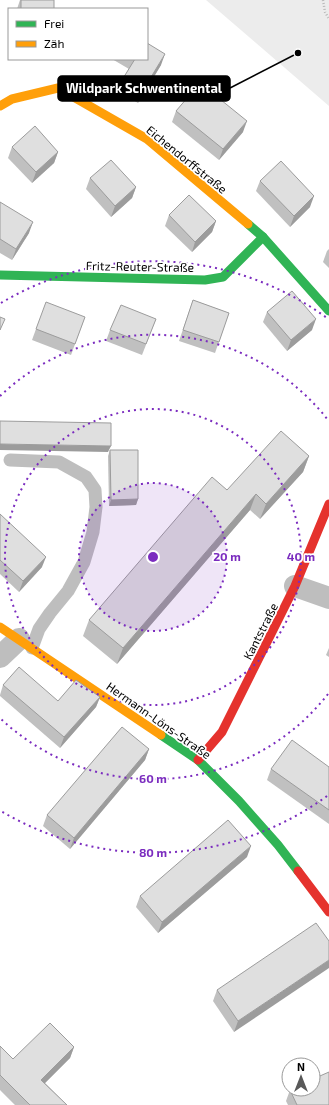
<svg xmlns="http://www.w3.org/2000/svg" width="329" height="1105" font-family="'Exo 2',sans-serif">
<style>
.green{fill:#ececec}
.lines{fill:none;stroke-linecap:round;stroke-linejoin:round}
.path{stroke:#b9b9b9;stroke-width:2.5;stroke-dasharray:1 2;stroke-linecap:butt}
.lane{stroke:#bebebe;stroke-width:13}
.street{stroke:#bebebe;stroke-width:22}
.fast{stroke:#30b455;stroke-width:9}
.slow{stroke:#ff9f0a;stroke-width:9}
.jam{stroke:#e5322d;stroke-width:9}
.wall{fill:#c0c0c0}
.shaded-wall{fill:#9c9c9c}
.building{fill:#dfdfdf;stroke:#9c9c9c}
.ring{fill:none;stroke:#7b2cbf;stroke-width:2;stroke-dasharray:2 4}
.labels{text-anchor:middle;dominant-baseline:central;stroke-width:3.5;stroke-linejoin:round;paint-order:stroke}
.street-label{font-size:12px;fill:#000;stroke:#fff}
.centre{fill:#7b2cbf;stroke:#fff;stroke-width:2}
.ring-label{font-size:12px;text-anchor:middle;font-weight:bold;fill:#7b2cbf;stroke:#fff;stroke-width:3.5;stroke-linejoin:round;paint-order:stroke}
.leader{fill:none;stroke:#000;stroke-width:1.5}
.callout-dot{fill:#000;stroke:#fff;stroke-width:1.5}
.callout{fill:#000;stroke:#000;stroke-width:1.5}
.callout-label{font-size:13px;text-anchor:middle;font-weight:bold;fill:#fff}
</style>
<rect width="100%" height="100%" fill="#fff"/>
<polygon class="green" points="206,0 329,0 329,106"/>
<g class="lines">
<polyline class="path" points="323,0 325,12 329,19"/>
<polyline class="lane" points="10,460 59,462 86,477 95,490 96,507 93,532 84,562 68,591 50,613 39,629 32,648"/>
<g class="street">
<polyline points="295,586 329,598"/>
<polyline points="0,657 19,639"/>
</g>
<g class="fast">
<polyline points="248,224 263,237 329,311"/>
<polyline points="0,275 205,280 223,277 263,237"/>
<polyline points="161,735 198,760 239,801 278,845 298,871"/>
</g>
<g class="slow">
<polyline points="0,106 12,99 58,88 147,139 248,224"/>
<polyline points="0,627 161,735"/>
</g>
<g class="jam">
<polyline points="198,760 222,732 295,586 329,504"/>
<polyline points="298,871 329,912"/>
</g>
</g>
<g class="wall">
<polygon points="20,0 54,0 54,9 17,9"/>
<polygon points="112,59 147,59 161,65 138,103 118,91 122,80 129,69"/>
<polygon points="176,111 243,132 219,160 172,122"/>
<polygon points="12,147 58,152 54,163 32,183 8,158"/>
<polygon points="90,178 136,187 132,198 111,217 86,189"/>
<polygon points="260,181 310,207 290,227 256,191"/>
<polygon points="0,202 29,233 12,260 0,253"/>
<polygon points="169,215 216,221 212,232 192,252 165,226"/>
<polygon points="329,249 329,268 323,262 327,251"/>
<polygon points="193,300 229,313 215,353 179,341"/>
<polygon points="267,312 312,330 287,351 263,322"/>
<polygon points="85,317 71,355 32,340 36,329"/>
<polygon points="156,319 142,355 106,341 110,330"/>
<polygon points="110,450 138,499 136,505 109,506 108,456"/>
<polygon points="309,456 303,472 260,519 250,510 117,664 83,636 89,620 227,490"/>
<polygon points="0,514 42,567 19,592 0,574"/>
<polygon points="329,648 329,657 326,655"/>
<polygon points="3,685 58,701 100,697 96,707 60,748 0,696 0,695"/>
<polygon points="149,749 145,760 70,849 43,826 47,815"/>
<polygon points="329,767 329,824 267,780 271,769"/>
<polygon points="247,857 158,933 136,907 140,896"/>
<polygon points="329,941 234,1032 213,1001 217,990"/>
<polygon points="0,1046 13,1059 74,1047 70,1058 45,1083 67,1105 15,1105 0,1090"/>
<polygon points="290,1090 329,1105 288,1105 286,1101"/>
</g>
<g class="shaded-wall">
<polygon points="165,54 161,65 138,103 142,92"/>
<polygon points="247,121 243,132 219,160 223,149"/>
<polygon points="58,152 54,163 32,183 36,172"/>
<polygon points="136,187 132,198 111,217 115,206"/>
<polygon points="314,196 310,207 290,227 294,216"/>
<polygon points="216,221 212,232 192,252 195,242"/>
<polygon points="33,222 29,233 12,260 16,249"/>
<polygon points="316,319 312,330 287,351 291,340"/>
<polygon points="0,444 111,446 108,452 0,450"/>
<polygon points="309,456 303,472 260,519 266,504"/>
<polygon points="256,494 250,510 117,664 123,648"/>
<polygon points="138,499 136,505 109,506 111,500"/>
<polygon points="46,557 42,567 19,592 23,581"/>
<polygon points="100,697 96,707 60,748 64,737"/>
<polygon points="149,749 145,760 70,849 74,838"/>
<polygon points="251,846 247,857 158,933 162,922"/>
<polygon points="329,960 329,968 234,1032 238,1021"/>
<polygon points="74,1047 70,1058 37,1091 41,1080"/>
</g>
<g class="building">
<rect x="21" y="0" width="33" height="9"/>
<polygon points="147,43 165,54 142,92 122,80 135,59 134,59 147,59"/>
<polygon points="200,83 247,121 223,149 176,111"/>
<polygon points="35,126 58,152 36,172 12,147"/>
<polygon points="111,160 136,187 115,206 90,178"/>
<polygon points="281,161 314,196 294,216 260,181"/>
<polygon points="189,195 216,221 195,242 169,215"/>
<polygon points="0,202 33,222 16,249 0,239"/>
<polygon points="292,291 316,319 291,340 267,312"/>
<polygon points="193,300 229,313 219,342 183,330"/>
<polygon points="46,302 85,317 75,344 36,329"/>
<polygon points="121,305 156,319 146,344 110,330"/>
<polygon points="0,317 5,319 0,330"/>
<polygon points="0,421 111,423 111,446 0,444"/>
<polygon points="281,431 309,456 266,504 256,494 123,648 89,620 212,477 227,490"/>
<polygon points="110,450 138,450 138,499 111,500"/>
<polygon points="0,514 46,557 23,581 0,560"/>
<polygon points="19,667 58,701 76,680 100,697 64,737 3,685"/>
<polygon points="122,727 149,749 74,838 47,815"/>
<polygon points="292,740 329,767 329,810 271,769"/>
<polygon points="228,820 251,846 162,922 140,896"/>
<polygon points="316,923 329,941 329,960 238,1021 217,990"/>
<polygon points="50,1023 74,1047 41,1080 67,1105 30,1105 0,1075 0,1046 13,1059"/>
<polygon points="329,1072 329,1105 297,1105 290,1090 292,1089 313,1089 313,1079"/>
</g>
<circle cx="153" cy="557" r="74" fill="#7b2cbf" fill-opacity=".12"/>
<g class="ring">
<circle cx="153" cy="557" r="74"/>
<circle cx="153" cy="557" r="148"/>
<path d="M328 694A222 222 0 0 1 0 718M0 396A222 222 0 0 1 328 420"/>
<path d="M327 796A296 296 0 0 1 1 811M1 303A296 296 0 0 1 327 318"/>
</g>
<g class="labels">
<g class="street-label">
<text transform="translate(187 159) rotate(39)">Eichendorffstraße</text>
<text transform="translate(140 266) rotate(1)">Fritz-Reuter-Straße</text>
<text transform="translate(260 631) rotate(-63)">Kantstraße</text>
<text transform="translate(159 720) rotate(35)">Hermann-Löns-Straße</text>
</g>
</g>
<circle cx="153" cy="557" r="6" class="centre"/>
<g class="ring-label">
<text x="227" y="561">20 m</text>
<text x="301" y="561">40 m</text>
<text x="153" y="783">60 m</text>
<text x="153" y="857">80 m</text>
</g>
<path class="leader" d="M298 53L230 88"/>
<circle class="callout-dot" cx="298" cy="53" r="4"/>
<rect class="callout" x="58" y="76" width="172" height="25" rx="4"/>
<g class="callout-label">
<text x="144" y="93">Wildpark Schwentinental</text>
</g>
<rect x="8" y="8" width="140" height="52" fill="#ffffff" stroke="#999999"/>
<rect x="16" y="21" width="20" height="6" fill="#30b455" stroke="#999999"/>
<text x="44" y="28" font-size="12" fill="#000000">Frei</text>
<rect x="16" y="41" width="20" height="6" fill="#ff9f0a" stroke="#999999"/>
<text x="44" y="48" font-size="12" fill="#000000">Zäh</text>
<g transform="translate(301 1077)"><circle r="19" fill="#ffffff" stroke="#999999"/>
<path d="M0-3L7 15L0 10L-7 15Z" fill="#595959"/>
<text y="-6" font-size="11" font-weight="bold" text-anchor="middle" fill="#000000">N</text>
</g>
</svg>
